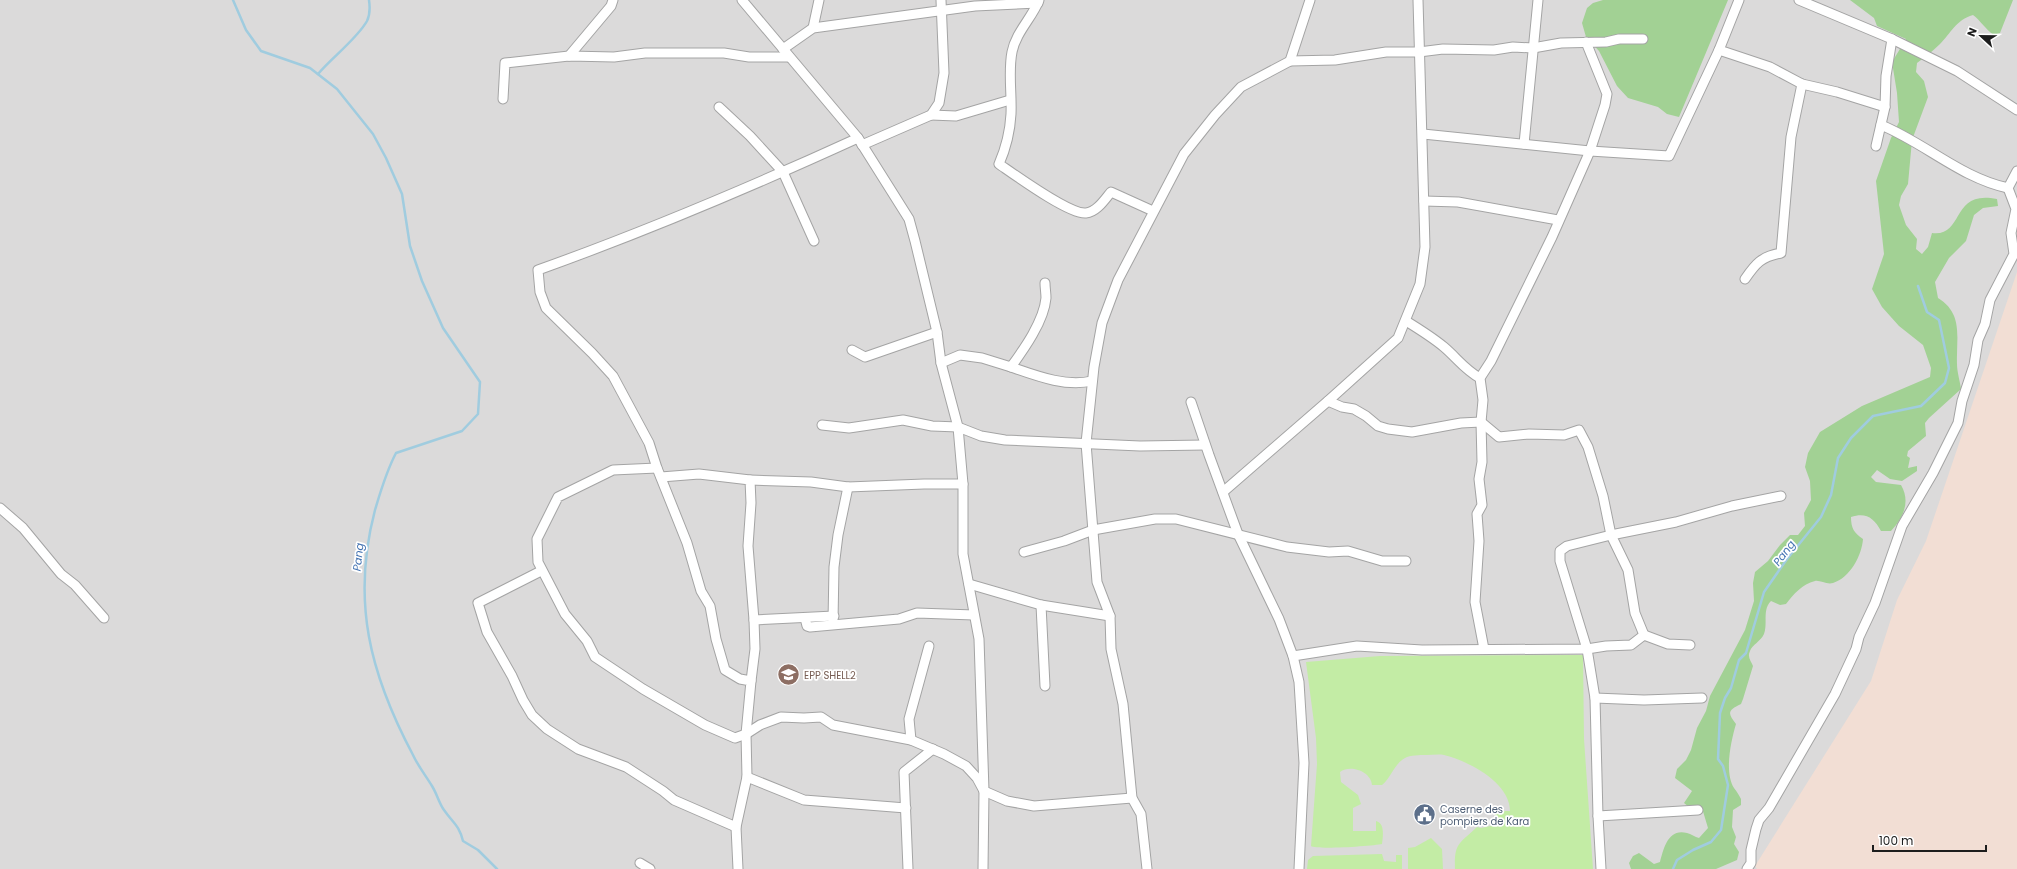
<svg xmlns="http://www.w3.org/2000/svg" width="2017" height="869" font-family="Poppins,sans-serif">
<style>
.residential{fill:#dbdada}
.military{fill:#f2ded4}
.grass{fill:#c3eca5}
.forest{fill:#a2d194}
.lines{fill:none;stroke-linecap:round;stroke-linejoin:round}
.stream{stroke:#a0ccdf;stroke-width:2.5}
.minor-casing{stroke:#a4a4a4;stroke-width:11}
.minor{stroke:#fff;stroke-width:9}
.labels{text-anchor:middle;dominant-baseline:central;stroke-width:3.5;stroke-linejoin:round;paint-order:stroke}
.education-label{font-size:10px;fill:#785e54;stroke:#fff;text-anchor:start}
.service-label{font-size:10px;fill:#4e5e75;stroke:#fff;text-anchor:start}
.water-label{font-size:11px;font-style:italic;fill:#4473b2;stroke:#fff}
</style>
<rect width="100%" height="100%" fill="#efece2"/>
<rect class="residential" x="0" y="0" width="2017" height="869"/>
<polygon class="military" points="2017,272 2017,869 1757,869 1755,866 1871,681 1897,600 1926,541"/>
<g class="grass">
<path d="M1583,655L1584,739L1593,869H1455C1454,843 1459,844 1477,827L1481,828L1495,825V811H1510C1510,782 1468,761 1444,755C1439,754 1432,755 1426,755C1420,755 1410,755 1405,758C1394,764 1391,778 1382,785H1372C1371,771 1350,764 1340,772L1341,782L1358,795L1361,804L1353,808V831H1376V821C1385,823 1383,836 1382,844C1373,846 1316,850 1311,846L1317,764L1316,738L1306,662L1380,656Z"/>
<polygon points="1431,838 1442,849 1443,869 1408,869 1408,848 1415,847"/>
<polygon points="1382,854 1384,861 1396,862 1396,855 1402,855 1402,869 1307,869 1308,860 1313,856"/>
</g>
<g class="forest">
<polygon points="1603,0 1728,0 1679,117 1667,114 1658,107 1628,98 1617,86 1599,51 1586,37 1582,23 1587,8 1593,3"/>
<path d="M1850,0H2013L2000,33L1994,35C1985,29 1981,21 1973,15C1956,20 1951,33 1940,44C1933,51 1925,57 1917,63L1916,72L1924,81L1928,97L1912,140L1908,184L1901,196L1899,205L1906,225L1917,239L1916,249L1922,254L1928,247L1932,233C1965,237 1950,189 1997,199L1998,206L1983,208L1974,215L1966,241L1949,258L1935,282L1938,298C1964,314 1956,338 1957,364C1957,372 1960,381 1961,389L1929,418L1925,423L1926,436L1908,451L1907,456L1910,458L1908,468L1917,466V471L1902,481L1890,479L1877,470L1871,477L1876,482L1901,485C1911,502 1903,518 1891,531H1881C1874,518 1866,512 1851,517C1851,528 1854,533 1863,539C1862,555 1850,578 1833,583C1827,585 1820,580 1815,581C1802,584 1794,594 1786,604L1780,605L1771,601C1762,610 1768,623 1764,634C1761,641 1752,645 1750,651C1747,657 1751,661 1753,666L1743,699L1741,704C1728,710 1727,713 1736,724C1731,741 1724,772 1734,788C1737,792 1739,795 1741,799V805L1733,810L1732,827L1736,837L1734,844L1739,852L1737,860L1716,869H1631L1629,863L1633,856L1639,853L1654,864L1660,862C1664,848 1668,828 1687,833C1691,834 1695,837 1699,838L1708,828L1702,808L1689,807L1684,803L1692,791L1675,778L1677,769L1686,760L1691,750L1697,728L1706,711L1710,696L1745,630L1754,601L1753,583L1755,572L1768,561L1780,545L1790,535H1798L1805,526L1804,513L1811,500L1810,481L1805,467L1808,453L1820,432L1862,406L1930,377L1931,368L1923,345L1899,326L1882,307L1872,289L1884,254L1876,181L1891,138L1899,122L1897,93L1892,62L1906,39L1877,26L1874,18Z"/>
</g>
<g class="lines">
<g class="stream">
<path d="M233,0L246,30L261,51L310,68L337,89L373,134L386,158L402,194L410,246L422,281L443,328L480,382L478,414L462,431L396,453C386,472 381,490 375,510C351,601 370,674 413,755C418,766 426,776 432,786C437,794 439,803 444,810C453,823 459,825 463,841L478,850L497,869"/>
<path d="M318,74C331,58 357,39 367,21C370,15 370,7 369,0"/>
<polyline points="1673,869 1677,860 1693,850 1711,842 1721,830 1728,785 1723,766 1718,759 1720,713 1725,698 1731,688 1739,660 1746,653 1764,592 1787,559 1821,517 1831,495 1838,458 1851,438 1873,416 1921,406 1945,383 1949,368 1939,320 1927,312 1918,286"/>
</g>
<defs>
<g id="minor">
<polyline points="742,0 858,138 909,219 915,241 937,332 941,363 958,427 963,484 963,554 979,639 984,791 983,869"/>
<path d="M1039,0C1032,18 1016,32 1012,52C1008,72 1012,93 1011,114C1010,132 1006,148 999,164C1015,175 1070,215 1086,213C1097,212 1105,199 1111,192L1153,211"/>
<polyline points="1799,0 1892,39 1957,71 2017,110"/>
<polyline points="813,28 819,0"/>
<polyline points="783,49 813,28 975,6 1038,3"/>
<polyline points="1719,50 1770,67 1802,84 1837,92 1885,107"/>
<polyline points="569,56 611,6 613,0"/>
<polyline points="1290,61 1310,0"/>
<polyline points="503,99 505,63 569,56 614,57 645,53 724,53 749,57 789,57"/>
<polyline points="719,107 750,136 783,172 814,241"/>
<polyline points="931,115 956,116 1010,100"/>
<path d="M1881,125C1925,143 1961,178 2008,188"/>
<polyline points="1423,134 1590,151 1669,156 1719,50 1739,0"/>
<polyline points="1524,144 1538,0"/>
<polyline points="862,145 931,115 939,103 944,73 941,0"/>
<polyline points="1876,146 1885,107 1886,76 1892,39"/>
<polyline points="1424,201 1458,202 1558,220"/>
<path d="M1745,279C1756,263 1761,257 1781,253L1791,137L1802,84"/>
<path d="M1406,321C1419,329 1432,337 1444,347C1457,358 1465,370 1480,378"/>
<polyline points="852,350 865,357 937,332"/>
<path d="M941,363L960,355L982,358L1011,367C1024,349 1044,321 1046,298C1046,293 1045,288 1045,283"/>
<path d="M1011,367C1037,376 1065,387 1092,381"/>
<polyline points="1328,401 1342,407 1354,409 1366,416 1378,426 1388,429 1412,432 1461,423 1481,422 1499,437 1529,434 1564,435 1579,430 1588,447 1603,496 1611,535 1628,570 1635,613 1644,635"/>
<polyline points="1191,402 1209,455 1238,534 1279,619 1293,656 1299,682 1304,763 1299,869"/>
<polyline points="822,425 849,428 903,420 932,426 958,427 981,436 1005,440 1140,446 1205,445"/>
<polyline points="657,468 613,470 558,497 537,539 538,562 565,614 587,641 595,657 643,689 705,725 735,738 746,734 760,725 781,717 804,718 821,717 833,725 911,740 944,754 966,766 977,778 984,791 1007,801 1034,806 1132,798"/>
<polyline points="661,477 699,474 750,480 751,503 748,546 754,620 834,616"/>
<polyline points="750,480 811,482 848,487 924,484 963,484"/>
<polyline points="1223,492 1328,401 1398,338 1420,284 1425,247 1418,0"/>
<polyline points="0,508 23,528 61,574 75,585 104,618"/>
<polyline points="1024,552 1064,541 1093,530 1155,519 1176,519 1287,547 1329,552 1348,551 1382,561 1406,561"/>
<polyline points="541,571 478,603 487,632 512,676 523,700 532,715 547,729 578,749 626,767 663,791 674,800 736,827"/>
<polyline points="969,584 1041,605 1110,616"/>
<polyline points="1041,605 1045,686"/>
<polyline points="805,618 807,626 810,627 899,619 917,613 974,615"/>
<polyline points="833,621 834,567 838,535 848,487"/>
<polyline points="1484,649 1475,602 1479,541 1477,514 1482,505 1479,479 1482,462 1481,422 1483,400 1480,378 1491,361 1552,237 1590,151 1605,105 1607,94 1586,42"/>
<polyline points="1293,656 1357,646 1422,650 1587,649 1606,646 1631,645 1644,635 1668,644 1690,645"/>
<polyline points="751,681 755,649 754,620"/>
<polyline points="1595,698 1644,700 1702,698"/>
<polyline points="911,740 909,719 929,646"/>
<polyline points="747,777 804,800 906,808"/>
<polyline points="1598,816 1698,810"/>
<polyline points="640,863 650,869"/>
<path d="M738,869L736,827L747,777L746,734L751,681L740,679L725,670L716,639L710,606L701,591L687,543L657,468L649,443L613,376L592,353L546,308L540,292L538,270C647,231 753,186 858,138"/>
<polyline points="908,869 904,772 933,749"/>
<polyline points="1147,869 1141,814 1132,798 1123,704 1111,649 1110,616 1097,582 1086,443 1094,367 1102,323 1118,280 1184,154 1215,115 1241,87 1290,61 1335,60 1386,52 1419,52 1443,49 1494,50 1513,47 1533,48 1561,43 1606,42 1619,39 1643,39"/>
<polyline points="1601,869 1598,816 1595,698 1587,649 1560,561 1560,551 1567,546 1611,535 1676,522 1732,506 1781,496"/>
<polyline points="1747,869 1751,863 1751,850 1756,829 1759,820 1769,808 1835,694 1856,649 1859,637 1875,603 1902,526 1933,473 1958,423 1962,401 1974,365 1978,340 1985,324 1990,300 2014,254 2011,233 2016,209 2008,188 2017,171"/>
</g>
</defs>
<use href="#minor" class="minor-casing"/>
<use href="#minor" class="minor"/>
</g>
<defs>
<symbol id="school-disc" viewBox="-11 -11 22 22"><circle r="9.5" fill="#8d6e63" stroke="#fff"/><path d="M0-5L7-2L0 1L-7-2ZM-4 1L0 2.5L4 1V4Q0 6-4 4Z" fill="#fff"/></symbol>
<symbol id="civic-disc" viewBox="-11 -11 22 22"><circle r="9.5" fill="#5c6f8a" stroke="#fff"/><path d="M-.6-6.5H3V-4.5H.6V-3L4-1V1h2V6H-6V1h2V-1L-.6-3ZM-1.2 2.5V6h2.4V2.5Z" fill="#fff"/></symbol>
</defs>
<g fill-rule="evenodd">
<use href="#school-disc" x="776" y="662" width="25" height="25"/>
<use href="#civic-disc" x="1412" y="802" width="25" height="25"/>
</g>
<g class="labels">
<g class="education-label">
<text x="804" y="675">EPP SHELL2</text>
</g>
<g class="service-label">
<text x="1440" y="809">Caserne des<tspan x="1440" dy="12">pompiers de Kara</tspan></text>
</g>
<g class="water-label">
<text transform="translate(1784 553) rotate(-53)">Pang</text>
<text transform="translate(358 557) rotate(-84)">Pang</text>
</g>
</g>
<g transform="translate(1981 36) rotate(292)" stroke="#ffffff" stroke-width="3" paint-order="stroke">
<path d="M0-3L7 15L0 10L-7 15Z" fill="#1d1d1d"/>
<text y="-6" font-size="11" font-weight="bold" text-anchor="middle" fill="#1d1d1d">N</text>
</g>
<path d="M1873 845v6h113v-6" fill="none" stroke="#1d1d1d" stroke-width="2"/>
<text x="1879" y="845" font-size="12" fill="#1d1d1d" stroke="#ffffff" stroke-width="3" paint-order="stroke">100 m</text>
</svg>
